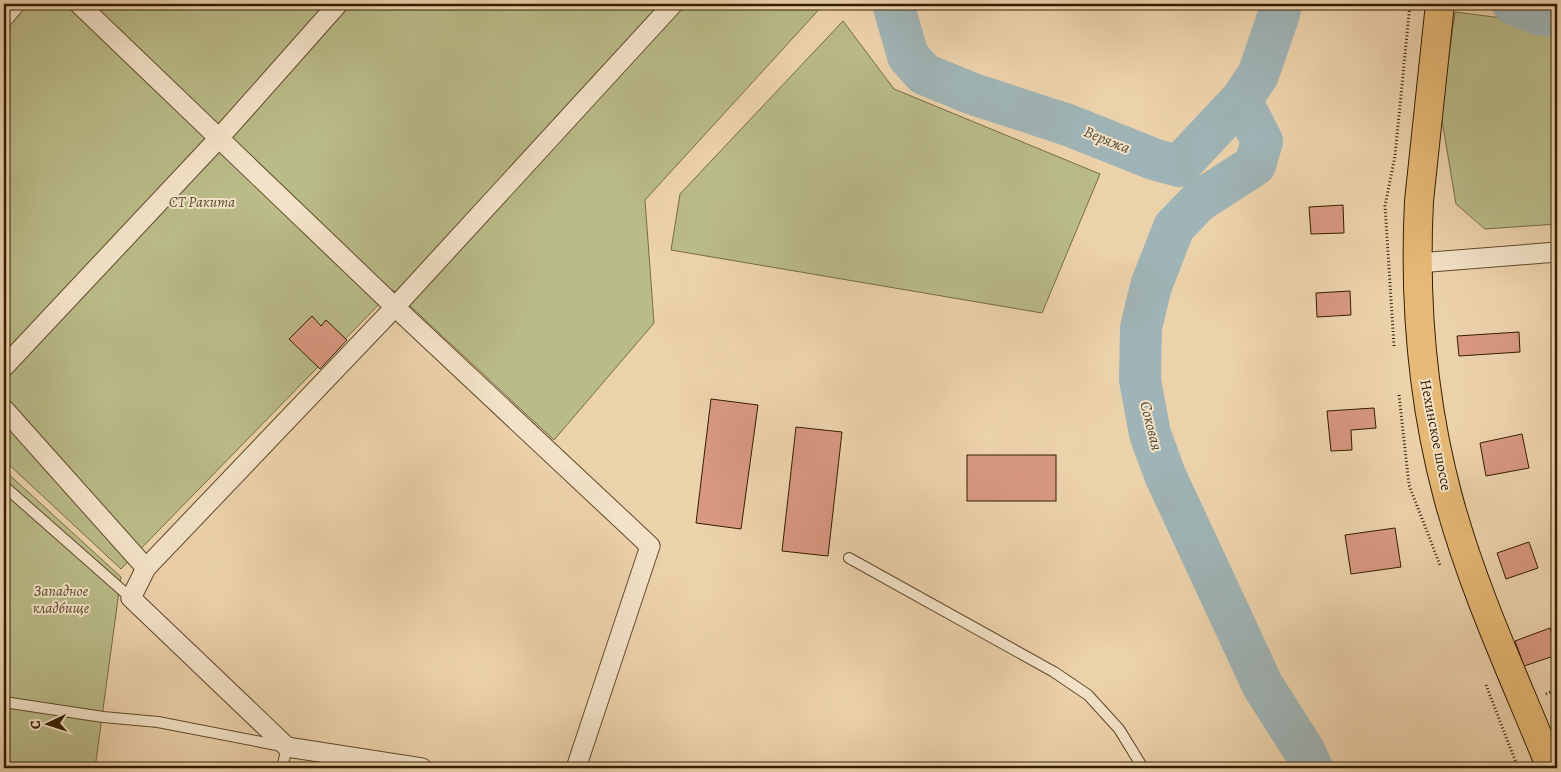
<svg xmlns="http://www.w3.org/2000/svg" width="1561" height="772" font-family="Alegreya,serif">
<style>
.green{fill:#b9bb88;stroke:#766c44}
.water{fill:#9fb4b6;stroke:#74786d}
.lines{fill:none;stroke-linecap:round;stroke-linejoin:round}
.river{stroke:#9fb4b6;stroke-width:42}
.building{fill:#d89881;stroke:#331e00}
.lane-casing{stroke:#614b2b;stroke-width:12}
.street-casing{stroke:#614b2b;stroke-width:21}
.primary-casing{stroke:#331e00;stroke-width:30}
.path{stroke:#331e00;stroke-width:3;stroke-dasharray:1 2.5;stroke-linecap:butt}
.lane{stroke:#f3e2c8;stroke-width:10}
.street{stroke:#f3e2c8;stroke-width:19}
.primary{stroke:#e6b976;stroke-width:28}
.labels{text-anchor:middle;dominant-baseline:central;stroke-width:4;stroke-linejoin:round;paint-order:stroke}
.park-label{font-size:15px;font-style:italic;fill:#5b4d29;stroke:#f3e2c8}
.street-label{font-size:15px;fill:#331e00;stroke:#f3e2c8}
.water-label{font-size:16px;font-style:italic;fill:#534b37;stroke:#f3e2c8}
</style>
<rect width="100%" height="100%" fill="#ecd2ab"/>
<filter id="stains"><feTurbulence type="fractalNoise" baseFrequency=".004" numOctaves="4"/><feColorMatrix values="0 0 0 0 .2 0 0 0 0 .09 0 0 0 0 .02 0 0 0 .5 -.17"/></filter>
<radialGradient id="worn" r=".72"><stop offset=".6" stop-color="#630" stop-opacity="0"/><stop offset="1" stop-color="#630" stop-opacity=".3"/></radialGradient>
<g class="green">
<polygon points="4,4 824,4 645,200 654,323 554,440 393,290 121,569 4,460"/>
<polygon points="1455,12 1557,25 1557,224 1485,229 1456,204 1441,114"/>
<polygon points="843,21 894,89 1100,174 1042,313 671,250 680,194"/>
<polygon points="4,470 121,577 95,768 4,768"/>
</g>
<polygon class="water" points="1496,4 1557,4 1557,13"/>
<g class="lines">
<g class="river">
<polyline points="893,4 908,56 924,74 973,94 1068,125 1156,160 1179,166 1241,100 1258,75 1279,14 1281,4"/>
<polyline points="1513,4 1538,14 1557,16"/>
<polyline points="1241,100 1262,141 1255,165 1199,201 1174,227 1151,286 1141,328 1140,380 1150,434 1165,475 1263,686 1305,752 1312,768"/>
</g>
</g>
<g class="building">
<polygon points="1343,205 1344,233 1311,234 1309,207"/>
<polygon points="1350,291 1351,315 1317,317 1316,293"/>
<polygon points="312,316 321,326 326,320 347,340 320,369 289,339"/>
<polygon points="1519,332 1520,352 1459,356 1457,336"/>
<polygon points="711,399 758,405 741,529 696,523"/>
<polygon points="1374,408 1376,428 1351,430 1352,450 1331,451 1327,411"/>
<polygon points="796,427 842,432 828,556 782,551"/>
<polygon points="1522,434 1529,468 1486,476 1480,443"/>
<rect x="967" y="455" width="89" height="46"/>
<polygon points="1395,528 1401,567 1351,574 1345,535"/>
<polygon points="1529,542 1538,568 1506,579 1497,553"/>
<polygon points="1550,628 1557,648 1557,655 1524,666 1515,641"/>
</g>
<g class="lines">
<defs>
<g id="lane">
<polyline points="4,486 131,598"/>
<polyline points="849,558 1054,672 1088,695 1119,729 1143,768"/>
<polyline points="4,702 103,717 158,722 287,747 282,768"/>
</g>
<g id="street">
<polyline points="79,4 395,307 650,546 576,768"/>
<polyline points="4,17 15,4"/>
<polyline points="1418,263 1557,252"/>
<polyline points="4,367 219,138 338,4"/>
<polyline points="4,409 146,568"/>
<polyline points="422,768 287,747 131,598 146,568 395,307 673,4"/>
</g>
<path id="primary" d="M1440,4L1419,201C1414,301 1422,400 1448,497C1473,590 1515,679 1551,768"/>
</defs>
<use href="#lane" class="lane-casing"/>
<use href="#street" class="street-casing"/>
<use href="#primary" class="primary-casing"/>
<g class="path">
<polyline points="1394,346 1385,206 1395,156 1410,4"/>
<polyline points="1399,395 1409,485 1440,565"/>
<polyline points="1486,685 1518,768"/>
<polyline points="1546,694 1557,689"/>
</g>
<use href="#lane" class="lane"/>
<use href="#street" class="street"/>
<use href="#primary" class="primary"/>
</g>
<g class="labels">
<g class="park-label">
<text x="202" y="202">СТ Ракита</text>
<text x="61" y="591">Западное<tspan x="61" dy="17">кладбище</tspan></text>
</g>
<g class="street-label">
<text transform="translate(1436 435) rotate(79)">Нехинское шоссе</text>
</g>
<g class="water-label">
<text transform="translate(1107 140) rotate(22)">Веряжа</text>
<text transform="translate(1151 426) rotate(76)">Соковая</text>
</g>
</g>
<rect width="1561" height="772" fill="none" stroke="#ecd2ab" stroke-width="20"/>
<rect x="5" y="5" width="1551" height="762" fill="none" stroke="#331e00" stroke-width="2.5"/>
<rect x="10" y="10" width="1541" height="752" fill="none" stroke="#331e00"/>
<g transform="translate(48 724) rotate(266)" stroke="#f3e2c8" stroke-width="4" paint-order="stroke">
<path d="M0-4L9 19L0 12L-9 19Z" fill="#331e00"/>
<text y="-8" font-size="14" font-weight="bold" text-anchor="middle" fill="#331e00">С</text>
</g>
<rect width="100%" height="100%" filter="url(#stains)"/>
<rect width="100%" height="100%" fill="url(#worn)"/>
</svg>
